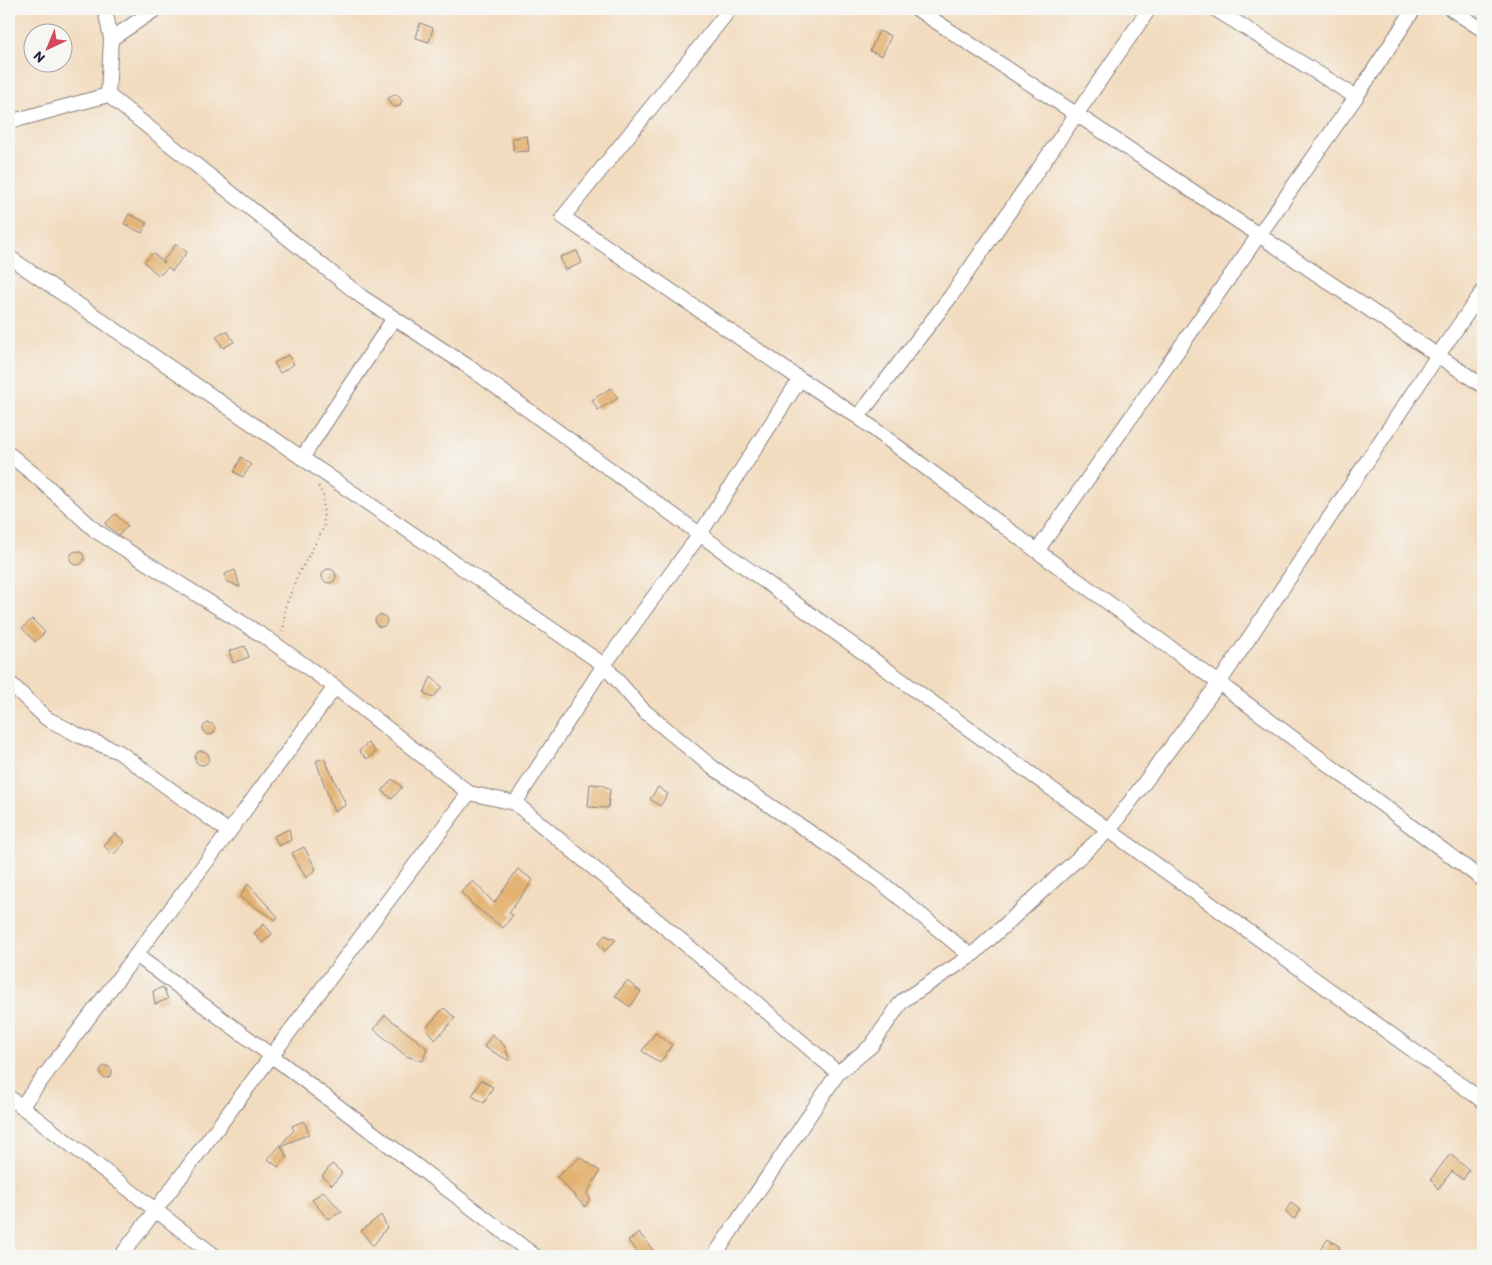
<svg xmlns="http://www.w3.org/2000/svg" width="1492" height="1265" font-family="Itim,sans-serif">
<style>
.building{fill:#e3b272}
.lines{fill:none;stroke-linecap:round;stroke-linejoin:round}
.minor-casing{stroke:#8a7f7d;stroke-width:16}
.path{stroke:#8a7f7d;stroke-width:2.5;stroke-dasharray:1 4;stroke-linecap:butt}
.minor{stroke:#fff;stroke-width:14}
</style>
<rect width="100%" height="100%" fill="#f6f6f2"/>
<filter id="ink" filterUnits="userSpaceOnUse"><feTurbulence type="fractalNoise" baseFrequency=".02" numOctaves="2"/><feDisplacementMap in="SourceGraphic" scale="10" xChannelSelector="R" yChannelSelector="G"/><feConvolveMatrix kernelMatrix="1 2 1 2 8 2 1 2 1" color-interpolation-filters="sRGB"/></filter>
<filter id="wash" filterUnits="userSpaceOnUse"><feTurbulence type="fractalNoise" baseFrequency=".0096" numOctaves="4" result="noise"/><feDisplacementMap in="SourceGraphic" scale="20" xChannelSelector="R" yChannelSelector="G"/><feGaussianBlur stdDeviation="1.12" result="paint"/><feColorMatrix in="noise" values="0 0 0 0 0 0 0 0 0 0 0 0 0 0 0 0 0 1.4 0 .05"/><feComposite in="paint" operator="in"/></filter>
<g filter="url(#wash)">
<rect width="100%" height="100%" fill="#f2dcbf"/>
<g id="blocks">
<g class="building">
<polygon points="420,23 433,28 429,42 416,38"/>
<polygon points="879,31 891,36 882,56 870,51"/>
<polygon points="396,94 402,100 400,106 395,107 391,104 388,98"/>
<polygon points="527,136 529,151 514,152 512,138"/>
<polygon points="129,214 147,223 142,233 124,224"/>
<polygon points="176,244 187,252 172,271 168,267 159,276 144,262 153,253 164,263 163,261"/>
<polygon points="577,251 582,263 565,270 560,257"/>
<polygon points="223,332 228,332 234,342 223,348 216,336"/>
<polygon points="288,355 294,364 280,373 274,363"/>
<polygon points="611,388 618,398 598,410 592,400"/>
<polygon points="241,457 251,465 243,477 234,472"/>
<polygon points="115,514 128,526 119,535 105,524"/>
<circle cx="77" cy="558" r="7"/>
<circle cx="329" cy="576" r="7"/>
<polygon points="235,570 240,587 226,581 225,574"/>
<circle cx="381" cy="621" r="6"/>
<polygon points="32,619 45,632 35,642 22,628"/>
<polygon points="245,646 249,657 233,663 229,651"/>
<polygon points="431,677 442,687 433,698 424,693"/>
<circle cx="209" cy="729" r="6"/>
<polygon points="368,743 376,752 367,759 359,751"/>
<circle cx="202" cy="758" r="7"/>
<polygon points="324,758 346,805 334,812 316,761"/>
<polygon points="392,779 402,787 392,799 382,791"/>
<polygon points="590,784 602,785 610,789 608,808 588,807"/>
<polygon points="658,787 668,794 660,806 650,799"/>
<polygon points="289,829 291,840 279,846 274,836"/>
<polygon points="115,833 125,842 113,855 104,846"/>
<polygon points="304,847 316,869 306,878 292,853"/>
<polygon points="518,869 533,880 509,913 513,915 503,928 473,905 461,892 473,881 494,903"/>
<polygon points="248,884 278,917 275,920 240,897"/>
<polygon points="264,924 272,934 262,943 254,933"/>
<polygon points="605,935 616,940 605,951 598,943"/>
<polygon points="627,981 641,992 630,1007 615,996"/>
<polygon points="163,987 168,999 155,1004 153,991"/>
<polygon points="444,1008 455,1018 435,1040 426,1028"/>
<polygon points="385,1015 427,1048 423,1061 406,1056 374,1029"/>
<polygon points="655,1033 672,1045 660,1063 642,1051"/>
<polygon points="492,1034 504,1045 510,1061 484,1047"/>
<circle cx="106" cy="1072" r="6"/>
<polygon points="481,1080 493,1087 484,1103 472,1096"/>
<polygon points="304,1121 309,1134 281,1146 287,1157 278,1167 268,1159 294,1130 292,1126"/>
<polygon points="1450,1154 1469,1170 1463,1180 1452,1171 1438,1189 1431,1179"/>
<polygon points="580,1157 600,1171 587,1193 590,1198 585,1207 557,1177"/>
<polygon points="332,1164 342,1173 332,1185 322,1176"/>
<polygon points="323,1191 342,1212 328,1219 312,1200"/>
<polygon points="1291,1203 1301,1210 1294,1219 1285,1212"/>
<polygon points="381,1215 387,1227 373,1246 361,1231"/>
<polygon points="639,1233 658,1256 641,1256 628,1241"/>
<polygon points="1328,1239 1340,1247 1334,1256 1329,1256 1320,1250"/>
</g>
</g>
</g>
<g filter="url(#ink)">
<use href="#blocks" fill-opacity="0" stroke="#8a7f7d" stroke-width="1"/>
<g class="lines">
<defs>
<g id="minor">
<polyline points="105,9 111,39 108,95 362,297 466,365 1483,1101"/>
<polyline points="917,9 1259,235 1483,386"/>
<polyline points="1215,9 1356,97"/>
<polyline points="1451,9 1483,30"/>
<polyline points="111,39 156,9"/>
<polyline points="9,122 108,95"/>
<polyline points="9,257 604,665 643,710 712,767 808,831 877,879 971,956"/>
<polyline points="1483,291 1438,355 1219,683 1483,880"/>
<polyline points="858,417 951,296 1149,9"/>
<polyline points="9,454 37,477 96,531 268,639 335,687 469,793 515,803 753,1000 838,1073"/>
<polyline points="302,458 394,318"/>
<polyline points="1037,551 1356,97 1414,9"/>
<polyline points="9,682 46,718 80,736 119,752 229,832 335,687"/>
<polyline points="515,803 604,665 700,534 800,379"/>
<polyline points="136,955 272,1056 535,1256"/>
<polyline points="9,1097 215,1256"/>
<polyline points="21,1107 229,832"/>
<polyline points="121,1256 469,793"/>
<polyline points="714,1256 838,1073 871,1046 902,1001 971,956 1109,830 1219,683 1037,551 858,417 800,379 563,217 730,9"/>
</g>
</defs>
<use href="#minor" class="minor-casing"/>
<polyline class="path" points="283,632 285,608 297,577 324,527 323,495 318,486"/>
<use href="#minor" class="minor"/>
</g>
</g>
<rect width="1492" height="1265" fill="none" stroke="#f6f6f2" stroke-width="30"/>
<g transform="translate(48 48) rotate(224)"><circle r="24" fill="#f6f6f2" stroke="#a1a1a9"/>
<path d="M0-4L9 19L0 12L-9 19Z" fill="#d1495b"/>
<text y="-8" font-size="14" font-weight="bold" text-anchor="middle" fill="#22223b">N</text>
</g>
</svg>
